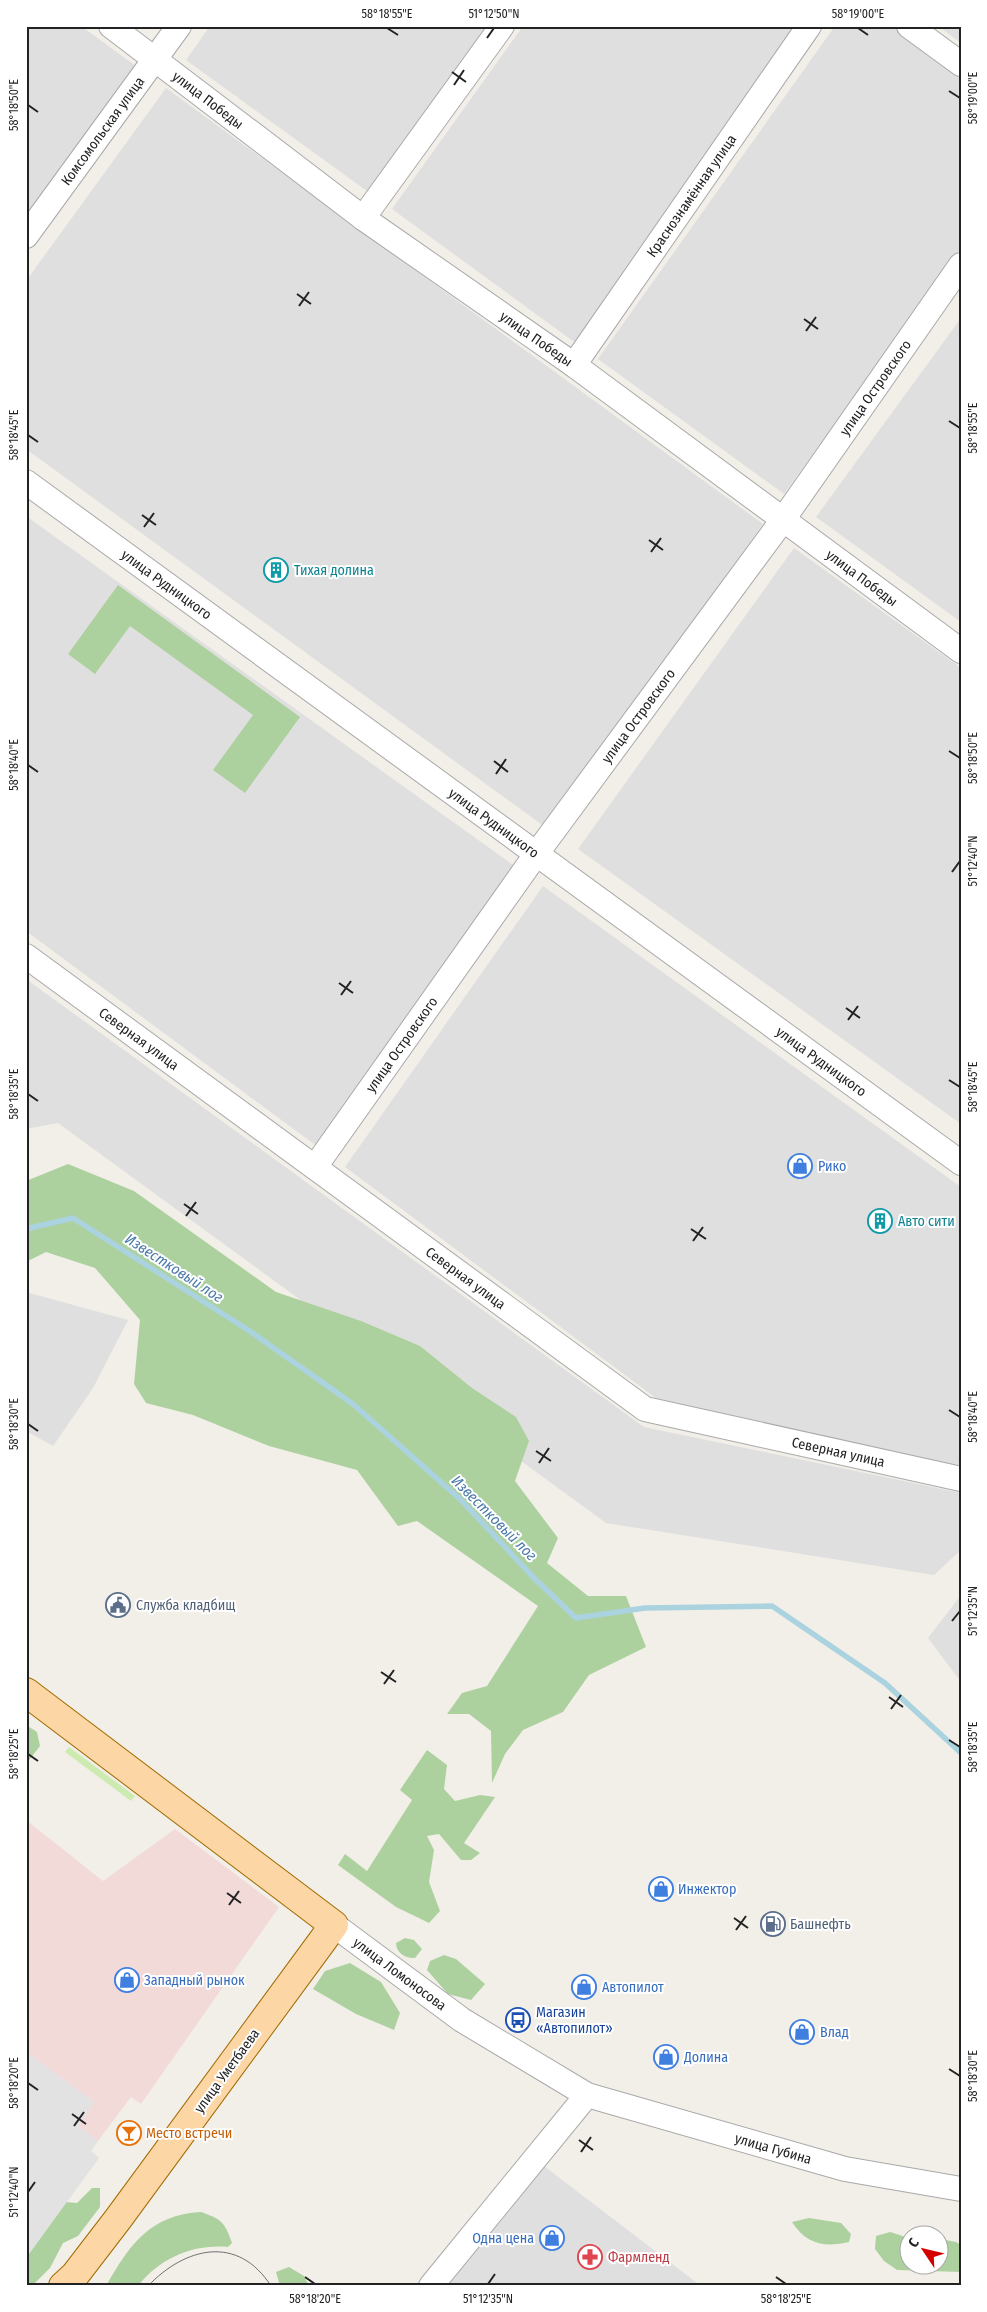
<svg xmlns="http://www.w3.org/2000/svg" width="987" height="2312" font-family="'Fira Sans Condensed',sans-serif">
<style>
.residential{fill:#e0dfdf}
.commercial{fill:#f2dad9}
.grass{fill:#cdebb0}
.forest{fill:#add19e}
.parking{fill:#e2e2e2}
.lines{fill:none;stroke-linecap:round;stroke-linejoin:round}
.stream{stroke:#aad3df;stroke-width:5.5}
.minor-casing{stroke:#a9a9a9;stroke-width:26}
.major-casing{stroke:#a06b00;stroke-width:30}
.minor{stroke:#fff;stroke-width:24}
.major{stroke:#fcd6a4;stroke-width:28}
.tram{stroke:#707070;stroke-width:1}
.ticks{fill:none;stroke:#222;stroke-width:2}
.labels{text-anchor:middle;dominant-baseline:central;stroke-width:4;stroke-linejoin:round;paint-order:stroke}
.street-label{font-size:14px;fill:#222;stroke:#fff}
.culture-label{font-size:14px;fill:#0d838f;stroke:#fff;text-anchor:start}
.shop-label{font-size:14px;fill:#366cbe;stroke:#fff;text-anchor:start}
.service-label{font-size:14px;fill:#4e5e75;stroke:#fff;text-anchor:start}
.transit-label{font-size:14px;fill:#164399;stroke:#fff;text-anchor:start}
.food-label{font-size:14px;fill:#c56008;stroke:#fff;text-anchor:start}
.health-label{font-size:14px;fill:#be3a42;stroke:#fff;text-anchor:start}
.water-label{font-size:15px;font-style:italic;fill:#4a7aab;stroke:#fff}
.neatline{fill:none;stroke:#222;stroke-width:2}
.ticks-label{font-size:12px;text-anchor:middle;fill:#222}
</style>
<rect width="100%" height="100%" fill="#f2efe9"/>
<g class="residential">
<polygon points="26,26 81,26 137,67 26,220"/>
<polygon points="210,26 490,26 371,194 186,60"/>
<polygon points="523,26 796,26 577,344 392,209"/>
<polygon points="835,26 896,26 961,74 961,248 784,494 598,359"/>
<polygon points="938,26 961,26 961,43"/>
<polygon points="166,88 763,524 545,827 26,449 26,281"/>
<polygon points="961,318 961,622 816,517"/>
<polygon points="26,516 516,867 318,1147 26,931"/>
<polygon points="794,548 961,668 961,1124 578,849"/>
<polygon points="543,886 961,1187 961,1469 656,1398 345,1167"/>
<polygon points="26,979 644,1427 961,1493 961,1550 934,1575 606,1523 58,1123 26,1129"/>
<polygon points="26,1292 128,1320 93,1388 53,1446 26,1431"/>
<polygon points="961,1595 961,1682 928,1638"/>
<polygon points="540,2163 701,2286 442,2286"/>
</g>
<polygon class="commercial" points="26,1820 103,1881 175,1829 279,1907 141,2104 131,2097 98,2141 78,2126 94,2102 26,2052"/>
<polygon class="grass" points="69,1747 135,1796 131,1801 65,1752"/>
<g class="forest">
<polygon points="118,585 300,717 245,793 213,770 253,715 130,626 95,674 68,654"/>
<polygon points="68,1164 134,1191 276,1292 361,1321 420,1346 472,1388 516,1417 529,1441 515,1481 558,1538 547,1563 588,1596 626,1596 646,1647 589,1675 563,1712 523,1730 505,1754 492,1783 491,1731 469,1714 447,1714 462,1693 487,1686 538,1606 417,1521 398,1526 357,1470 269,1446 193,1415 146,1403 134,1384 140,1320 95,1268 46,1252 26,1262 26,1181"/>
<polygon points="26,1725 37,1732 40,1746 26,1764"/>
<polygon points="427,1750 447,1765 444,1789 455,1801 480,1795 495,1797 464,1843 480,1853 471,1860 461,1860 439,1834 427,1836 434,1850 429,1882 440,1911 429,1923 396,1907 338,1865 345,1854 367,1871 412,1800 400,1790"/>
<path d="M405,1938L414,1940L422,1949L415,1958C406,1959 396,1953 396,1943Z"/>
<polygon points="444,1955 456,1959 485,1984 471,2000 448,1994 427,1970 430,1961"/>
<polygon points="350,1963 381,1982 400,2013 394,2030 356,2014 313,1989 325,1971"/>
<polygon points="92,2188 100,2188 100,2207 78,2236 63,2243 50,2268 34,2284 26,2286 26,2258 66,2202 77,2203"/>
<path d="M201,2212C221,2219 225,2222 232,2243L228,2247C193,2244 160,2258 138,2286H106C130,2244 150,2215 201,2212Z"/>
<path d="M809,2218L841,2223L851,2234L849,2242C824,2248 806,2244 792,2222Z"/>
<polygon points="890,2232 909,2238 910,2264 940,2264 940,2239 956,2242 961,2245 961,2272 897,2270 884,2261 875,2249 876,2236"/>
<polygon points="289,2267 304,2276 309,2286 280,2286 276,2272"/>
</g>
<polygon class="parking" points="26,2052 94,2102 78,2126 98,2141 91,2151 99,2158 26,2258"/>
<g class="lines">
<polyline class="stream" points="26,1229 73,1218 248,1330 353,1404 461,1500 535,1579 576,1618 645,1608 772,1606 885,1683 961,1753"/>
<defs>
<g id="minor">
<path id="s1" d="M111,26L363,218L574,365L961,651"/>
<polyline points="909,26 961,64"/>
<polyline points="363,218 502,26"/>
<path id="s2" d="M26,236L179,26"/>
<path id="s3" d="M574,365L809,26"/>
<path id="s4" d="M26,482L961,1163"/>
<path id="s5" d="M26,956L645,1409L961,1479"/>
<path id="s6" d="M315,1167L537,853L782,521L961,265"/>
<path id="s7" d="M334,1925L462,2020L587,2095L845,2169L961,2189"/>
<polyline points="431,2286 587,2095"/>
</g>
<polyline id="major" points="26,1692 334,1925 118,2219 75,2275 63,2286"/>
</defs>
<use href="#minor" class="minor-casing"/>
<use href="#major" class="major-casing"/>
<use href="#minor" class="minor"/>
<use href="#major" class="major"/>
<path class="tram" d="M148,2286C185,2247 238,2234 271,2286"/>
</g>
<path class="ticks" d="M387,28L398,35M858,28L868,35M487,38L494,28M452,72L466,82M454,85L464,70M949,91L960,98M28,105L38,112M297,294L311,304M299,306L309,292M804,319L818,329M806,331L816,317M949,421L960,428M28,435L38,442M142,515L156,525M144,527L154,513M649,540L663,550M651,552L661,538M949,751L960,758M494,761L508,772M28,765L38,772M496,774L506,759M952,872L960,861M339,983L353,993M341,995L351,981M846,1008L860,1018M848,1020L858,1006M949,1080L960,1087M28,1094L38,1101M184,1204L198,1214M186,1216L196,1202M691,1229L706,1239M693,1241L703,1227M949,1410L960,1417M28,1424L38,1431M536,1451L551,1461M539,1463L549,1448M952,1621L960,1611M381,1672L396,1682M384,1684L394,1670M889,1697L903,1707M891,1709L901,1695M949,1740L960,1747M28,1754L38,1761M227,1893L241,1903M229,1905L239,1891M734,1918L748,1928M736,1930L746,1916M949,2069L960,2076M28,2083L38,2090M72,2114L86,2124M74,2126L84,2112M579,2140L593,2150M581,2152L591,2137M28,2192L35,2182M305,2277L315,2284M776,2277L786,2284M488,2284L495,2274"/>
<defs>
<symbol id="building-ring" viewBox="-11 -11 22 22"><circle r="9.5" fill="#fff" stroke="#0f9aa8" stroke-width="1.5"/><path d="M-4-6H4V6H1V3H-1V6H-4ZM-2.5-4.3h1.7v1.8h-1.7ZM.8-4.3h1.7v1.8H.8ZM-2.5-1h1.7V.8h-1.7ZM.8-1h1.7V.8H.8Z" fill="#0f9aa8"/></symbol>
<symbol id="shop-ring" viewBox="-11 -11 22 22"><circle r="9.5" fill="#fff" stroke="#3f7fe0" stroke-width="1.5"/><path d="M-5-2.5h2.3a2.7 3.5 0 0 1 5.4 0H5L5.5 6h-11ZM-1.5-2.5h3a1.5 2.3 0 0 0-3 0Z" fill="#3f7fe0"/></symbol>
<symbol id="civic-ring" viewBox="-11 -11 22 22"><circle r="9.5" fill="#fff" stroke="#5c6f8a" stroke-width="1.5"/><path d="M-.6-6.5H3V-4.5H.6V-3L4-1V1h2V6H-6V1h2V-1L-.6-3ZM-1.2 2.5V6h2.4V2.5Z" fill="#5c6f8a"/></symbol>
<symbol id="fuel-ring" viewBox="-11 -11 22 22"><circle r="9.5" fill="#fff" stroke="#5c6f8a" stroke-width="1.5"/><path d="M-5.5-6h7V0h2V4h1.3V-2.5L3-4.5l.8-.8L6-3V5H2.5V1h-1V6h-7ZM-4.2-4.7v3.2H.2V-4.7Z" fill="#5c6f8a"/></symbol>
<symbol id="bus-ring" viewBox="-11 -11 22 22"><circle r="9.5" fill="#fff" stroke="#1a4fb4" stroke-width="1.5"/><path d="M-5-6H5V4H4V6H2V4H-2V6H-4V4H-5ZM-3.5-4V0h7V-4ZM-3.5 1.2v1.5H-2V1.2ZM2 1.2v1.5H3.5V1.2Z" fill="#1a4fb4"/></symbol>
<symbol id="bar-ring" viewBox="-11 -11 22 22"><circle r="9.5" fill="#fff" stroke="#e8710a" stroke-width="1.5"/><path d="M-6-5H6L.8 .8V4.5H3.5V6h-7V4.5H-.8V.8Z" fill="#e8710a"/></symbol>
<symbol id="pharmacy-ring" viewBox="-11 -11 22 22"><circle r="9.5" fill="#fff" stroke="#e0444e" stroke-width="1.5"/><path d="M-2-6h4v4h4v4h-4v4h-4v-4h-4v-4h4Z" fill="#e0444e"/></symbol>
</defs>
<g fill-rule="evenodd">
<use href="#building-ring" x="262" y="556" width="28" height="28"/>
<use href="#shop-ring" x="786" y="1152" width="28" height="28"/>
<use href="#building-ring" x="866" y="1207" width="28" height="28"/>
<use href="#civic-ring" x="104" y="1591" width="28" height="28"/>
<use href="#shop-ring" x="647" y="1875" width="28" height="28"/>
<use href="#fuel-ring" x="759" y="1910" width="28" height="28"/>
<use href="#shop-ring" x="113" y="1966" width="28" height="28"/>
<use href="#shop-ring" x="570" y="1973" width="28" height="28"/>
<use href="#bus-ring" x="504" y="2006" width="28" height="28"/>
<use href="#shop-ring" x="788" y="2018" width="28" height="28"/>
<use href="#shop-ring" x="652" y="2043" width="28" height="28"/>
<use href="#bar-ring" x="115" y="2119" width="28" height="28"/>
<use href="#shop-ring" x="538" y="2224" width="28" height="28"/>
<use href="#pharmacy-ring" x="576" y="2243" width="28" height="28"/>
</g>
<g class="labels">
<g class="street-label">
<text stroke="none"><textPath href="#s1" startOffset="122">улица Победы</textPath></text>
<text stroke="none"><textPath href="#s2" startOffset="130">Комсомольская улица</textPath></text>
<text stroke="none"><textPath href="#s3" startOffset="206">Краснознамённая улица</textPath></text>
<text stroke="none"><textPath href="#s1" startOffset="528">улица Победы</textPath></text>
<text stroke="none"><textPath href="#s6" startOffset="960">улица Островского</textPath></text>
<text stroke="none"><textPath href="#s1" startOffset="932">улица Победы</textPath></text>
<text stroke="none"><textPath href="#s4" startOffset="174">улица Рудницкого</textPath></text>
<text stroke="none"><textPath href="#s6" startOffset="555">улица Островского</textPath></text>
<text stroke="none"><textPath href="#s4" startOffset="579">улица Рудницкого</textPath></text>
<text stroke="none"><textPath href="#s5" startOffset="140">Северная улица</textPath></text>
<text stroke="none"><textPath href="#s6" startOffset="150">улица Островского</textPath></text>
<text stroke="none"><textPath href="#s4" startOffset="984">улица Рудницкого</textPath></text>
<text stroke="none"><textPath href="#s5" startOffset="545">Северная улица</textPath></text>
<text stroke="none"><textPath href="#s5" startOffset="965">Северная улица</textPath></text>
<text stroke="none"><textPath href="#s7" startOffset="82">улица Ломоносова</textPath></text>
<text transform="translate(227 2071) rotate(-54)">улица Уметбаева</text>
<text stroke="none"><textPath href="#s7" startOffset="499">улица Губина</textPath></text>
</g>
<g class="culture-label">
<text x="294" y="570">Тихая долина</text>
<text x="898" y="1221">Авто сити</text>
</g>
<g class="shop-label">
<text x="818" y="1166">Рико</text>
<text x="678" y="1889">Инжектор</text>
<text x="144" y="1980">Западный рынок</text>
<text x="602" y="1987">Автопилот</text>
<text x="820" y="2032">Влад</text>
<text x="684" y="2057">Долина</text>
<text x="534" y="2238" text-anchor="end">Одна цена</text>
</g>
<g class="service-label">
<text x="136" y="1605">Служба кладбищ</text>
<text x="790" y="1924">Башнефть</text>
</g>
<g class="transit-label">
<text x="536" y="2012">Магазин<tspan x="536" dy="16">«Автопилот»</tspan></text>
</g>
<g class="food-label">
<text x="146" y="2133">Место встречи</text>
</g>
<g class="health-label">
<text x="608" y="2257">Фармленд</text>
</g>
<g class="water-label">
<text transform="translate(174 1268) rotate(33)">Известковый лог</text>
<text transform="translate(494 1518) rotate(45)">Известковый лог</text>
</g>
</g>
<rect width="987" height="2312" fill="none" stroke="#ffffff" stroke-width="55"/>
<g transform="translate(924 2250) rotate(305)"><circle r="24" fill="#ffffff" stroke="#a7a7a7"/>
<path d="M0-4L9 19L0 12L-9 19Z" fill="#d40000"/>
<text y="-8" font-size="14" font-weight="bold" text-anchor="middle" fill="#222222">С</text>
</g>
<rect x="28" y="28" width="932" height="2256" class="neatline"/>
<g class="ticks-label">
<text x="387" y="18">58°18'55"E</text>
<text x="494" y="18">51°12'50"N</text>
<text x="858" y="18">58°19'00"E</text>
<text transform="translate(973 98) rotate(-90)" y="4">58°19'00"E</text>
<text transform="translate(14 105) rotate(-90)" y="4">58°18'50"E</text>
<text transform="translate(973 428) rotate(-90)" y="4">58°18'55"E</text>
<text transform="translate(14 435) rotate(-90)" y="4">58°18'45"E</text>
<text transform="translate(973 758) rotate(-90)" y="4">58°18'50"E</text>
<text transform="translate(14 765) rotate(-90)" y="4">58°18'40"E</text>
<text transform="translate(973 861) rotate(-90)" y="4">51°12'40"N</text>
<text transform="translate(973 1087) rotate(-90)" y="4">58°18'45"E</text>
<text transform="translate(14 1094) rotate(-90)" y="4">58°18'35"E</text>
<text transform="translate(973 1417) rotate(-90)" y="4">58°18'40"E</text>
<text transform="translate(14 1424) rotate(-90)" y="4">58°18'30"E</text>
<text transform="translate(973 1611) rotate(-90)" y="4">51°12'35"N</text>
<text transform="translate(973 1747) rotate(-90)" y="4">58°18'35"E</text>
<text transform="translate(14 1754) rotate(-90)" y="4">58°18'25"E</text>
<text transform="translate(973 2076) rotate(-90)" y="4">58°18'30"E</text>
<text transform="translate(14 2083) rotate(-90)" y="4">58°18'20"E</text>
<text transform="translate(14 2192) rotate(-90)" y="4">51°12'40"N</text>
<text x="315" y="2303">58°18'20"E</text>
<text x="488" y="2303">51°12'35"N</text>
<text x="786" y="2303">58°18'25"E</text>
</g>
</svg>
